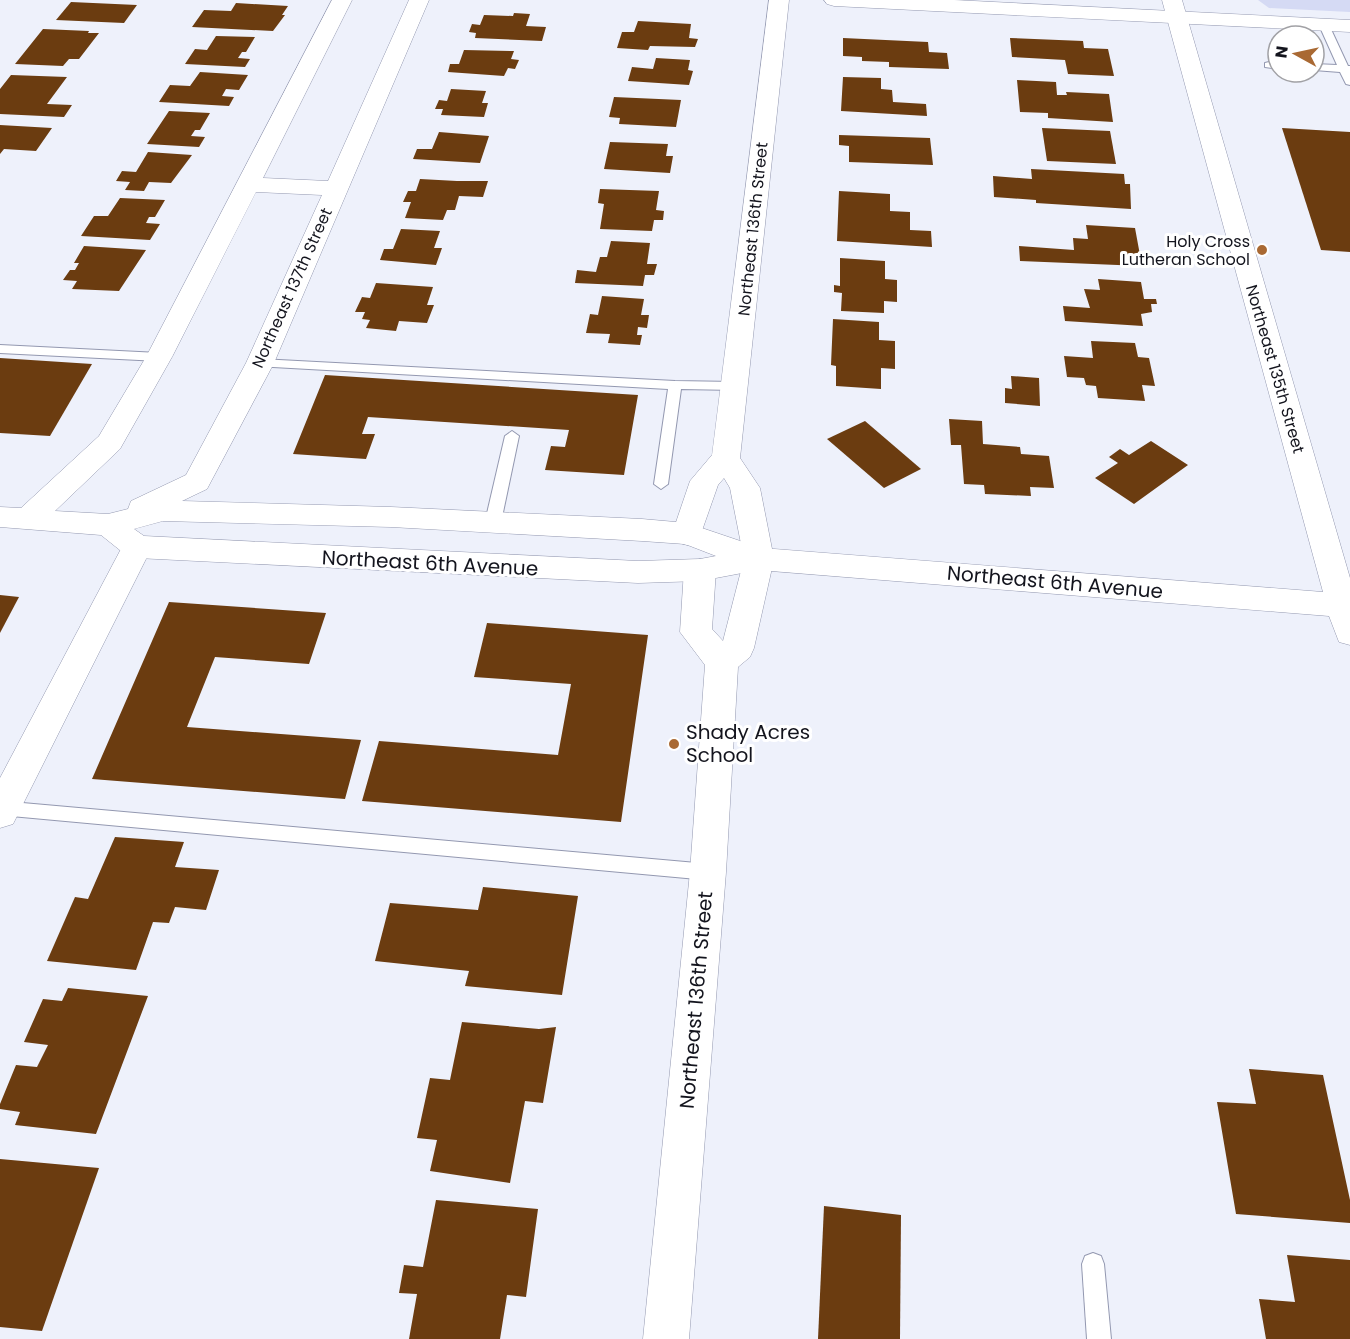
<svg xmlns="http://www.w3.org/2000/svg" width="1350" height="1339" font-family="Poppins,sans-serif">
<style>
.green{fill:#d5daf4}
.building{fill:#6b3c10}
.lines{fill:none;stroke-linecap:round;stroke-linejoin:round}
.lane-casing{stroke:#9398b0;stroke-width:2}
.street-casing{stroke:#9398b0;stroke-width:1}
.secondary-casing{stroke:#9398b0;stroke-width:1}
.lane{fill:#fff;fill-rule:evenodd}
.street{fill:#fff;fill-rule:evenodd}
.secondary{fill:#fff;fill-rule:evenodd}
.poi-dot{fill:#a96933;stroke:#fff;stroke-width:2}
.labels{text-anchor:middle;dominant-baseline:central;stroke-width:6;stroke-linejoin:round;paint-order:stroke}
.far-street-label{font-size:16px;fill:#13141d;stroke:#fff}
.far-poi-label{font-size:16px;fill:#13141d;stroke:#fff;text-anchor:end}
.street-label{font-size:20px;fill:#13141d;stroke:#fff}
.poi-label{font-size:20px;fill:#13141d;stroke:#fff;text-anchor:start}
</style>
<rect width="100%" height="100%" fill="#eef1fb"/>
<polygon class="green" points="1258,0 1350,0 1350,12 1269,8"/>
<g class="building">
<polygon points="71,2 137,5 124,23 56,20"/>
<polygon points="236,3 288,6 282,15 285,15 273,31 192,27 204,10 231,11"/>
<polygon points="514,13 530,14 526,26 546,27 542,41 475,38 476,33 469,32 472,24 480,25 484,15 513,16"/>
<polygon points="638,21 691,24 689,38 698,39 695,47 650,46 648,50 617,48 622,32 634,32"/>
<polygon points="43,29 89,31 88,33 99,33 79,59 69,59 63,66 15,64"/>
<polygon points="216,36 255,37 246,52 242,52 238,58 250,59 245,67 185,64 195,49 207,50"/>
<polygon points="843,38 928,42 929,52 947,53 949,69 889,67 889,62 862,61 862,57 843,56"/>
<polygon points="1010,38 1083,41 1084,48 1108,49 1114,76 1068,74 1065,60 1012,57"/>
<polygon points="464,50 514,51 511,59 519,60 515,69 508,68 504,76 448,72 450,64 459,64"/>
<polygon points="656,58 690,60 688,70 693,71 689,85 628,81 632,67 653,69"/>
<polygon points="200,72 248,75 239,90 226,89 222,96 234,97 229,106 159,102 170,85 190,86"/>
<polygon points="11,75 67,77 47,104 72,105 64,117 0,114 0,89"/>
<polygon points="843,77 881,78 881,89 892,90 893,102 926,104 927,116 841,111"/>
<polygon points="1017,80 1056,82 1057,95 1067,95 1066,92 1109,94 1113,122 1048,118 1048,113 1020,112"/>
<polygon points="451,89 486,91 482,103 488,103 484,117 441,115 443,109 435,109 439,100 447,101"/>
<polygon points="614,97 681,100 676,127 619,124 620,118 609,117"/>
<polygon points="169,111 210,113 200,130 195,130 191,136 205,137 199,147 147,144"/>
<polygon points="0,125 52,128 36,151 4,149 0,154"/>
<polygon points="1042,128 1110,131 1116,164 1047,161"/>
<polygon points="1282,128 1350,132 1350,252 1321,250"/>
<polygon points="439,132 489,136 480,163 413,159 417,149 432,149"/>
<polygon points="839,135 930,138 933,165 849,162 849,146 839,145"/>
<polygon points="610,142 668,144 666,156 673,156 670,173 604,169"/>
<polygon points="148,152 192,155 171,183 149,182 144,191 125,190 130,182 116,181 122,171 136,172"/>
<polygon points="1031,169 1124,174 1125,184 1130,184 1131,209 1036,203 1036,200 994,197 993,176 1032,179"/>
<polygon points="420,179 457,181 488,181 483,197 459,196 455,210 447,210 443,220 405,218 411,202 403,202 408,191 416,191"/>
<polygon points="600,189 659,191 656,210 664,211 663,220 654,220 652,231 600,229 604,204 598,203"/>
<polygon points="839,191 890,194 890,211 910,212 910,230 931,231 932,247 837,241"/>
<polygon points="120,198 165,200 155,217 149,217 146,223 160,224 150,240 81,236 94,216 108,216"/>
<polygon points="1086,225 1135,228 1142,266 1020,261 1019,246 1074,250 1073,238 1088,239"/>
<polygon points="401,229 440,231 434,248 442,248 436,265 380,260 384,249 393,249"/>
<polygon points="611,241 650,243 647,264 657,264 654,275 645,275 643,286 575,283 577,270 596,272 600,257 607,257"/>
<polygon points="84,246 146,250 119,291 72,289 77,281 63,280 70,270 75,270 79,263 74,263"/>
<polygon points="840,258 885,261 885,279 897,280 897,302 884,301 884,313 841,311 842,293 834,292 834,285 840,286"/>
<polygon points="1098,279 1141,282 1144,299 1156,299 1157,304 1151,304 1152,312 1141,314 1143,326 1065,321 1063,306 1090,308 1084,289 1100,290"/>
<polygon points="376,283 433,287 427,305 434,305 427,323 399,321 396,331 366,328 370,320 362,319 365,312 355,312 362,297 370,298"/>
<polygon points="602,296 644,299 641,315 649,315 647,328 638,327 637,335 642,335 640,345 608,343 610,334 586,333 590,314 598,315"/>
<polygon points="833,319 879,322 879,340 895,341 895,369 881,368 881,389 836,386 836,366 831,365"/>
<polygon points="1091,341 1135,343 1138,357 1149,358 1155,386 1142,385 1145,401 1098,398 1096,386 1086,385 1084,378 1067,377 1064,356 1093,358"/>
<polygon points="0,358 92,364 50,436 0,433"/>
<polygon points="325,375 638,395 624,475 545,470 551,446 565,447 569,430 368,417 362,434 375,434 366,459 293,454"/>
<polygon points="1011,376 1039,378 1040,406 1005,403 1005,388 1012,389"/>
<polygon points="949,419 982,421 983,444 1020,447 1021,454 1049,456 1054,488 1030,487 1031,496 985,494 984,485 964,484 961,445 951,445"/>
<polygon points="865,421 921,469 884,488 827,439"/>
<polygon points="1151,441 1188,465 1134,504 1095,478 1118,463 1109,457 1120,449 1129,455"/>
<polygon points="0,595 19,597 0,633"/>
<polygon points="169,602 326,613 309,664 215,657 187,727 361,740 345,799 92,779"/>
<polygon points="487,623 648,635 621,822 362,801 379,741 558,755 571,684 474,677"/>
<polygon points="115,837 184,842 175,867 219,870 206,910 175,907 169,923 153,922 136,970 47,961 75,897 88,899"/>
<polygon points="483,887 578,896 562,995 465,986 469,971 375,961 390,903 478,910"/>
<polygon points="68,988 148,996 96,1134 15,1125 20,1112 0,1109 0,1104 16,1065 37,1067 48,1045 24,1042 43,999 62,1001"/>
<polygon points="462,1022 539,1029 556,1027 543,1103 525,1101 510,1183 430,1171 437,1140 417,1138 430,1078 450,1080"/>
<polygon points="1249,1069 1323,1075 1350,1200 1350,1223 1236,1214 1217,1102 1256,1104"/>
<polygon points="0,1159 99,1168 42,1331 0,1327"/>
<polygon points="436,1200 538,1209 526,1297 507,1295 500,1339 409,1339 417,1294 399,1293 404,1265 423,1267"/>
<polygon points="824,1206 901,1215 900,1339 818,1339"/>
<polygon points="1287,1255 1350,1260 1350,1339 1266,1339 1259,1299 1295,1302"/>
</g>
<g class="lines">
<defs>
<g id="lane">
<polygon points="1324,22 1329,25 1348,66 1350,66 1350,85 1346,84 1340,72 1314,70 1314,64 1337,65 1319,25"/>
<polygon points="1269,62 1278,63 1278,69 1265,67 1265,63"/>
<polygon points="0,345 159,353 166,357 159,361 0,353"/>
<polygon points="260,359 675,381 735,382 742,386 735,390 681,389 668,484 661,489 654,484 668,389 255,366 253,363 255,360"/>
<polygon points="512,431 519,436 501,522 493,527 485,522 505,436"/>
<polygon points="0,801 708,864 715,866 717,872 715,878 708,880 0,815"/>
<polygon points="1093,1253 1101,1256 1104,1264 1111,1339 1087,1339 1082,1264 1085,1256"/>
</g>
<g id="street">
<polygon points="769,0 789,0 740,458 760,488 774,559 754,648 750,657 738,667 726,872 689,1339 643,1339 690,872 705,665 680,632 684,570 689,562 700,559 711,562 716,570 712,629 723,641 744,559 730,488 724,478 718,485 698,542 687,545 676,542 672,534 690,481 712,455"/>
<polygon points="824,0 954,0 1350,20 1350,32 834,6 827,4"/>
<polygon points="137,536 148,539 152,547 13,824 0,828 0,778 122,547 126,539"/>
</g>
<path id="secondary" d="M332,0H352L263,178L328,181L409,0H429L274,363L207,489L182,501L391,507L642,519L687,523L761,548L1323,592L1162,0H1182L1350,578V645L1339,642L1329,616L758,570L700,581L638,583L137,558L126,555L101,535L0,527V507L21,508L99,436L146,357ZM256,192L322,195L246,363L186,475L131,501L128,509L108,514L55,511L120,449L172,357ZM163,521L391,527L642,541L685,544L716,556L700,559L638,561L144,536L134,529Z"/>
</defs>
<use href="#lane" class="lane-casing"/>
<use href="#street" class="street-casing"/>
<use href="#secondary" class="secondary-casing"/>
<use href="#lane" class="lane"/>
<use href="#street" class="street"/>
<use href="#secondary" class="secondary"/>
</g>
<g class="poi-dot">
<circle cx="1262" cy="250" r="6"/>
<circle cx="674" cy="744" r="6"/>
</g>
<g class="labels">
<g class="far-street-label">
<text transform="translate(753 229) rotate(-84)">Northeast 136th Street</text>
<text transform="translate(292 288) rotate(-66)">Northeast 137th Street</text>
<text transform="translate(1275 369) rotate(74)">Northeast 135th Street</text>
</g>
<g class="far-poi-label">
<text x="1250" y="241">Holy Cross<tspan x="1250" dy="18">Lutheran School</tspan></text>
</g>
<g class="street-label">
<text transform="translate(430 563) rotate(3)">Northeast 6th Avenue</text>
<text transform="translate(1055 582) rotate(5)">Northeast 6th Avenue</text>
<text transform="translate(696 1000) rotate(-85)">Northeast 136th Street</text>
</g>
<g class="poi-label">
<text x="686" y="732">Shady Acres<tspan x="686" dy="23">School</tspan></text>
</g>
</g>
<g transform="translate(1296 54) rotate(278)"><circle r="28" fill="#ffffff" stroke="#a1a1a5" stroke-width="1.5"/>
<path d="M0-4.5L10 22L0 15L-10 22Z" fill="#a96933"/>
<text y="-9" font-size="16" font-weight="bold" text-anchor="middle" fill="#13141d">N</text>
</g>
</svg>
